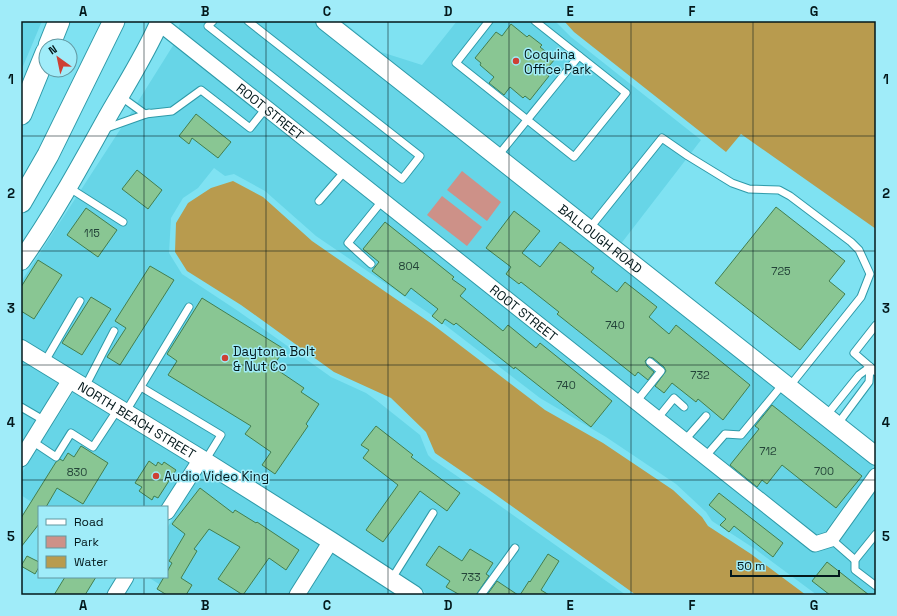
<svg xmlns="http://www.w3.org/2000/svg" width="897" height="616" font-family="'Space Grotesk',sans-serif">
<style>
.built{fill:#67d5e7}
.green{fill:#cd9188}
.water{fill:#b89b4e}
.building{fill:#89c693;stroke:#437e4f}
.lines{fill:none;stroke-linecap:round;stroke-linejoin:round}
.service-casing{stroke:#2e9aa9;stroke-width:9}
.minor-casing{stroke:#2e9aa9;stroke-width:17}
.tertiary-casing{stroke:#2e9aa9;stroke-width:20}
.secondary-casing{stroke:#2e9aa9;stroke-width:23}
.service{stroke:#fff;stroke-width:7}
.minor{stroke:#fff;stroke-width:15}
.tertiary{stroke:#fff;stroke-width:18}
.secondary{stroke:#fff;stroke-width:21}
.grid{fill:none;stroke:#03181b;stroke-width:1;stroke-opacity:0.55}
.poi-dot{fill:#ce4034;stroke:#a0ecf9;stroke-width:1.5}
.labels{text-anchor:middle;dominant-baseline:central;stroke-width:3;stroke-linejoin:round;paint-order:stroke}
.number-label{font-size:11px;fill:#244439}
.poi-label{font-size:13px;fill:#03181b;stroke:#a0ecf9;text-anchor:start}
.street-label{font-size:13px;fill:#03181b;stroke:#a0ecf9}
.neatline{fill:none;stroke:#03181b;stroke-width:1.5}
.grid-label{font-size:13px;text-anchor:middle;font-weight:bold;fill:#03181b}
</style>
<rect width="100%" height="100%" fill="#7fe2f2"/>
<g class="built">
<polygon points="21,21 42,21 21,71"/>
<polygon points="181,21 313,21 874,465 825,532 816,535 178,29"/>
<polygon points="337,21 342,21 381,52 422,65 457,21 555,21 571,37 701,140 620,245"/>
<polygon points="174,44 811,550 818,552 837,545 876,490 876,595 817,595 755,549 712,521 706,512 676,484 606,437 540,398 436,318 316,236 265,191 234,174 225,176 214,168 198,188 183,198 171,218 169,253 182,274 238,311 331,377 366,393 376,400 420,435 428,455 432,459 489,498 626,595 429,595 329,530 21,340 21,282 127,119"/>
<polygon points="21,358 60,382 21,444"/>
<polygon points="74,391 190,461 161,507 39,507 21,495 21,474"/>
<polygon points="204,470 320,543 288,595 176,595 148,577 167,577 167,528"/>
<polygon points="334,552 401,595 307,595"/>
</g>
<g class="green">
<polygon points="462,171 501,202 487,221 447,190"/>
<polygon points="442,196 482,227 467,246 427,215"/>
</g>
<g class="water">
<polygon points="564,21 876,21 876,229 741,134 726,152 574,32"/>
<polygon points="233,181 263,197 312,241 432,324 545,410 603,443 673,490 702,517 708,526 751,554 806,595 636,595 492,492 435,453 426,432 391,398 334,372 241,305 187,271 175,252 176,223 188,203 211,188"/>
</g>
<g class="building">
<polygon points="511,24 527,37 529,35 542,45 540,47 555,59 544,72 549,76 530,100 525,96 523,98 510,87 504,95 489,83 494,77 480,65 481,63 475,58 496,32 502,36"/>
<polygon points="196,114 231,142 218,158 192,138 189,144 179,136"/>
<polygon points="137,170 162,190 148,209 122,189"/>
<polygon points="776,207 845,261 829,281 845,294 800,350 715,283"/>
<polygon points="86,208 117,230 98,257 67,235"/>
<polygon points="514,211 540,231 522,253 540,267 560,242 594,268 591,272 617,292 625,282 657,307 649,317 669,334 676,325 750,385 723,420 698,399 696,402 672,383 664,393 655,386 666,371 664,367 653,358 649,357 645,361 647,366 654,372 648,380 638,372 635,376 557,314 559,312 521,282 519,284 506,274 511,267 486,248"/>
<polygon points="385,222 454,277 452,279 466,289 460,296 503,331 508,325 536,348 540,343 612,401 591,427 515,367 514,369 456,323 454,325 445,319 442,324 432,316 438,309 411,288 405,296 372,271 379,262 363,249"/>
<polygon points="38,260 62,275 34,319 21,311 21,287"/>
<polygon points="150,266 174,280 120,365 107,357 126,328 115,321"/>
<polygon points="91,297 111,309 82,355 62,343"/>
<polygon points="202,298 284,349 273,367 304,388 301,392 319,404 306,424 308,426 275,474 262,465 271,452 245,434 251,426 168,375 177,361 167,354"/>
<polygon points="772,405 862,476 836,508 782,465 767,484 762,480 757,487 730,465 759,429 755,426"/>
<polygon points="376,426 413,455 411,457 460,493 447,511 420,491 383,542 366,530 398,485 363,458 369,450 361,445"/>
<polygon points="81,446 108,463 83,504 57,488 46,507 39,507 39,524 21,547 21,518 56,462 60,459 63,461 68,453 74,457"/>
<polygon points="149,461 156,466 158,462 162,465 164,462 176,470 158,498 154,496 152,500 139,491 142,487 135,483"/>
<polygon points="200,488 233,513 235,510 256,523 257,522 299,550 286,570 269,558 243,595 218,579 240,547 209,529 194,549 197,551 181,578 192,585 186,595 167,595 157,589 164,577 167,577 167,572 172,563 169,561 185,534 172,524"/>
<polygon points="719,493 783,543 773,557 734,526 729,532 720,525 726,519 709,505"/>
<polygon points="439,546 462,561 470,549 493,563 486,574 489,576 476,595 460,595 446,587 450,581 426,565"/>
<polygon points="548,554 559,561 541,590 549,595 520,595 529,581 530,582"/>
<polygon points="27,556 39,562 39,567 35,574 21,566"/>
<polygon points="827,562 869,595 830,595 812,581"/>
<polygon points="65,577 96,577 85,595 54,595"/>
<polygon points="497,581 518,595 487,595"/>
</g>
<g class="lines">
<defs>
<g id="service">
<polyline points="213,21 208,26 402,179 420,156 248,21"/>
<polyline points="489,21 456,63 574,157 626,93 535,21"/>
<polyline points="120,96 145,114 172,111 201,90 250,128 266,108"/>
<polyline points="104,129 149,113"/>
<polyline points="497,157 579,56"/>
<polyline points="68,187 123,222"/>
<polyline points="319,201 345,171"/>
<polyline points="589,229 662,138 688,156 732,183 749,189 779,190 790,196 851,242 859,250 870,274 861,297 789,387"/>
<polyline points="371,264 348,243 382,201"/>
<polyline points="876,325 854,353 876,372"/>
<polyline points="44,363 80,301"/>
<polyline points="85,387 114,331"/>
<polyline points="141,387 221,435 205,461"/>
<polyline points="636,402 661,371 650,362"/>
<polyline points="21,407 45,421"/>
<polyline points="125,413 189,307"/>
<polyline points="826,416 859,375 870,367"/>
<polyline points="657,419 674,398 684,407"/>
<polyline points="837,425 869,382 870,367"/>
<polyline points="32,441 56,457 71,433 93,447 118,409"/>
<polyline points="684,441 706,416"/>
<polyline points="705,457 725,434 741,435 783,384"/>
<polyline points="876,534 855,560 855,570 876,586"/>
<polyline points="831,539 855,560"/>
<polyline points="391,580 433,513"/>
<polyline points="481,595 515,548"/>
</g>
<g id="minor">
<path id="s1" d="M159,23L815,544L831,539L876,476"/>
<polyline points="21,459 70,380"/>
<polyline points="167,512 201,459"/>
<polyline points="115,595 126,577"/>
<polyline points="297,595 331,541"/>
</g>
<g id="tertiary">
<path id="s2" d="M325,21L876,456"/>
<path d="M21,261C52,217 78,170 104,123C123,89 145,56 160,21"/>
<path id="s3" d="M21,349L201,459L331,541L414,595"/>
</g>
<g id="secondary">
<polyline points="49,46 59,21"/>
<polyline points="21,114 46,53"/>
<polyline points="21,202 48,155 114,21"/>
</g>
</defs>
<use href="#service" class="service-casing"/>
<use href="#minor" class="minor-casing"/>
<use href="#tertiary" class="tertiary-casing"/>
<use href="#secondary" class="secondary-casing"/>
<use href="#service" class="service"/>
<use href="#minor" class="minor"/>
<use href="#tertiary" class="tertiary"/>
<use href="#secondary" class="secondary"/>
</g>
<path class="grid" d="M144,21V507M266,21V595M388,21V595M509,21V595M631,21V595M753,21V595M21,136H876M21,251H876M21,365H876M21,480H876M144,577V595"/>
<g class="poi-dot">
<circle cx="516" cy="61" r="4"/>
<circle cx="225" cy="358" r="4"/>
<circle cx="156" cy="476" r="4"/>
</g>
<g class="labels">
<g class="number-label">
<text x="92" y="233">115</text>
<text x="409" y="266">804</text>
<text x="781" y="271">725</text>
<text x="615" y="325">740</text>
<text x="700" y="375">732</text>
<text x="566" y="385">740</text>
<text x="768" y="451">712</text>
<text x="824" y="471">700</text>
<text x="77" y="472">830</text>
<text x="471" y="577">733</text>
</g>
<g class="poi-label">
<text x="524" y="54">Coquina<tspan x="524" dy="15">Office Park</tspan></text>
<text x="233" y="351">Daytona Bolt<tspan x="233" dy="15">&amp; Nut Co</tspan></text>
<text x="164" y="476">Audio Video King</text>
</g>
<g class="street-label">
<text stroke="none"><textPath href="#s1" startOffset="142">ROOT STREET</textPath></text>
<text stroke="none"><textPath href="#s2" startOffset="351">BALLOUGH ROAD</textPath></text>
<text stroke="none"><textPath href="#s1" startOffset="466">ROOT STREET</textPath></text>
<text stroke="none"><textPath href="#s3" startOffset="136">NORTH BEACH STREET</textPath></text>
</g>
</g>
<rect width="897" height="616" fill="none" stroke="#a0ecf9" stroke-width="44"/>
<rect x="38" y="506" width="130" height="72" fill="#a0ecf9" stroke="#6197a0"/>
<rect x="46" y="519" width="20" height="6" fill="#ffffff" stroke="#6197a0"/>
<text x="74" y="526" font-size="12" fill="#03181b">Road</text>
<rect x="46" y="536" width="20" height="12" fill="#cd9188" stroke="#6197a0"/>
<text x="74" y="546" font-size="12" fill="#03181b">Park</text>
<rect x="46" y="556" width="20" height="12" fill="#b89b4e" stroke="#6197a0"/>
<text x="74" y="566" font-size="12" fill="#03181b">Water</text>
<g transform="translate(58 58) rotate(327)"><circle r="19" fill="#a0ecf9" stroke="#6197a0"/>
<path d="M0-3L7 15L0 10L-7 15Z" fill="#ce4034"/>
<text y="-6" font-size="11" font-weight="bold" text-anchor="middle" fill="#03181b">N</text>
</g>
<path d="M731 570v6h108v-6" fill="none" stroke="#03181b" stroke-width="2"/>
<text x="737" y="570" font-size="12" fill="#03181b" stroke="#a0ecf9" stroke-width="3" paint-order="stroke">50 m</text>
<rect x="22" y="22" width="853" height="572" class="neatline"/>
<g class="grid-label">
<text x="83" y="16">A</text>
<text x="205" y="16">B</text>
<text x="327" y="16">C</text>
<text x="448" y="16">D</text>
<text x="570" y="16">E</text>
<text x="692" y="16">F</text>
<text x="814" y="16">G</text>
<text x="11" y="84">1</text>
<text x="886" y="84">1</text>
<text x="11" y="198">2</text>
<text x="886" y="198">2</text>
<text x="11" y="313">3</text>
<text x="886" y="313">3</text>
<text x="11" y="427">4</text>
<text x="886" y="427">4</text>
<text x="11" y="541">5</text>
<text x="886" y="541">5</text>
<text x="83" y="610">A</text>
<text x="205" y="610">B</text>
<text x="327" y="610">C</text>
<text x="448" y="610">D</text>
<text x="570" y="610">E</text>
<text x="692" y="610">F</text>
<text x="814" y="610">G</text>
</g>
</svg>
